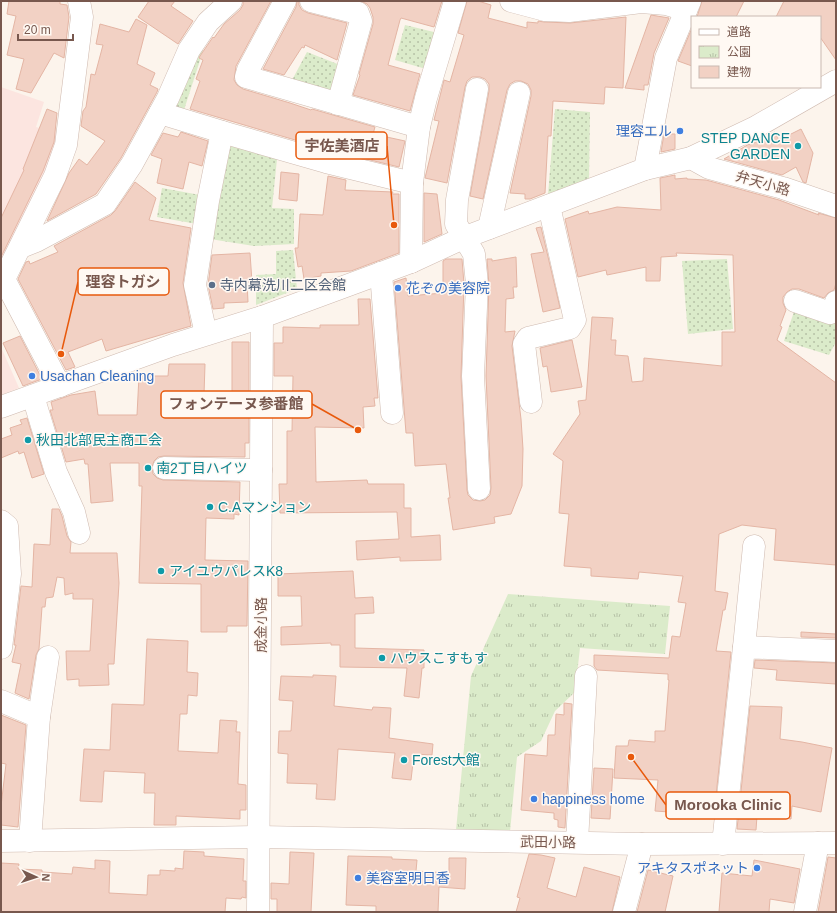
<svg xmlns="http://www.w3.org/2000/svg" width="837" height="913" font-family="Helvetica,'Noto Sans JP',sans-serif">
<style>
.commercial{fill:#fce5e0}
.grass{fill:url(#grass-dots)}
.park{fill:url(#park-tufts)}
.building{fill:#f2d1c4;stroke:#e4b5a4}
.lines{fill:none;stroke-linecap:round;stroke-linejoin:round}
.minor-casing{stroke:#cfbab0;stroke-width:23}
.tertiary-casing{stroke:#cfbab0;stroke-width:23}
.minor{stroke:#fff;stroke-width:22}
.tertiary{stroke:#fff;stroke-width:22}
.shop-dot{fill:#3f7fe0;stroke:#fff9f3;stroke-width:1.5}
.culture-dot{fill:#0f9aa8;stroke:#fff9f3;stroke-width:1.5}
.service-dot{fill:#5c6f8a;stroke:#fff9f3;stroke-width:1.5}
.labels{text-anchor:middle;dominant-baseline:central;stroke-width:3;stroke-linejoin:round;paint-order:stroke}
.shop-label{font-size:14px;fill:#366cbe;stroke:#fff9f3;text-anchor:start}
.culture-label{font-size:14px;fill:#0d838f;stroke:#fff9f3;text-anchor:start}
.street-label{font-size:14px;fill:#78584e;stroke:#fff9f3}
.service-label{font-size:14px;fill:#4e5e75;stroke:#fff9f3;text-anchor:start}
.leader{fill:none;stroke:#e8590c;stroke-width:1.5}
.callout-dot{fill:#e8590c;stroke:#fff9f3;stroke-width:1.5}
.callout{fill:#fff9f3;stroke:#e8590c;stroke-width:1.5}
.callout-label{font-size:15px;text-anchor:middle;font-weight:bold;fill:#78584e}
</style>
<defs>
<pattern id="grass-dots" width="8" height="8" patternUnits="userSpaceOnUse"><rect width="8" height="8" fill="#dbebca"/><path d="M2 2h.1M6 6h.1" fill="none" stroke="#b6c1a6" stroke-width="1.8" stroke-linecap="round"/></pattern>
<pattern id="park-tufts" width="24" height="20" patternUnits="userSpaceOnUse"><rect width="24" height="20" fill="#dbebca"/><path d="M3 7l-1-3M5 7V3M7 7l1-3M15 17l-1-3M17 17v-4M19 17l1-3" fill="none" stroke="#b6c1a6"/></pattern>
</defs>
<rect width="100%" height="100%" fill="#fcf4ec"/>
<g class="commercial">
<polygon points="1,87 44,102 36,127 61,134 1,278"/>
<polygon points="1,347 19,388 1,395"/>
</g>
<g class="grass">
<polygon points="405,25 438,33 426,69 395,60"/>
<polygon points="197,47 203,51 183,113 171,108"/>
<polygon points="307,52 340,65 332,97 291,82"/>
<polygon points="555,109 590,112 589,182 548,195"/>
<polygon points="231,146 277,159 272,208 294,209 294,244 254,246 210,239 227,148"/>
<polygon points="162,188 200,195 197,224 157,217"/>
<polygon points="293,250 297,289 256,305 256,275 276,274 276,251"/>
<polygon points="727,259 733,329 688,334 682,261"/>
<polygon points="796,306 836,319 836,342 829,355 784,341"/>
</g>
<polygon class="park" points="508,594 670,606 665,654 580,648 575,692 555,711 541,741 517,757 510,832 456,830 471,676"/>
<g class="building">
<polygon points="9,1 60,1 60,4 67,5 69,17 64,58 54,53 31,93 16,89 24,59 7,55 16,16 7,14"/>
<polygon points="149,1 175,1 171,6 193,21 178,44 138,17"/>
<polygon points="243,1 271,1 236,66 234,80 237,85 243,89 290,103 311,110 312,109 375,127 373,134 405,141 399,167 329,150 190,109 200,81 196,79 203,60 199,58 200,56 213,37 214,38 224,24 240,10 243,5"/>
<polygon points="297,1 299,1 299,5 302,10 308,13 347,23 337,60 305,45 304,48 302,47 284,75 263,69 296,7"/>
<polygon points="361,1 442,1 434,27 401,18 400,20 388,65 420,74 410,111 353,95 360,75 359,74 373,24 373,17 370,8 367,4"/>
<polygon points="467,1 478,1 491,5 488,18 527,28 527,22 538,23 538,21 544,22 570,23 626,17 623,88 605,87 604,104 553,101 551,136 548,136 545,193 530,199 525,199 525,194 510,193 531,96 531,90 528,84 521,81 515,81 510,84 507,90 483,199 470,196 489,91 489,84 485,79 480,77 472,77 467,81 465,87 447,183 425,178 439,121 434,120 444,80 450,82 464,35 458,33"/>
<polygon points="702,1 744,1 736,17 697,17"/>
<polygon points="784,1 836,1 836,60 820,37 820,17 776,17"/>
<polygon points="651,15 669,18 654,53 648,85 644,85 644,90 625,88"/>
<polygon points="136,19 147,25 137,64 155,73 150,85 158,89 157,92 121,158 96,194 47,221 69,173 79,159 87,165 105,141 81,126 83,111 86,107 91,74 95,75 103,45 96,44 100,24 129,32"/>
<polygon points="692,28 692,66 678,61"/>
<polygon points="47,109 57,113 54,142 43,171 1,257 1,218 24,170 23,169"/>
<polygon points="801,129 813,153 806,183 803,182 796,167 782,175 724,159 749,144 750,145 775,132 779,140"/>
<polygon points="181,132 208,141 202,166 189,162 183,189 157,183 162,159 151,155 163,133 178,137"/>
<polygon points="664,134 675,134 675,149 661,152"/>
<polygon points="281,172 299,174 297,201 279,199"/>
<polygon points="675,175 675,179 687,178 687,179 706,180 779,200 819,215 818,213 836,218 836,283 834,290 828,293 824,298 799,289 792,289 787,292 783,297 783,303 786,310 780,326 782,327 777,340 836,383 836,565 774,560 776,529 742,525 719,534 715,591 728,593 725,610 723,610 716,651 731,652 714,815 655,811 658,780 614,778 616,746 628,746 629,740 655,742 655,731 665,731 669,680 668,680 668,674 597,670 594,666 594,655 669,658 672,636 680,637 686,603 678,602 683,576 639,572 638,579 591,576 591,568 564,566 569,514 559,513 563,461 553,454 580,414 578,401 586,400 592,317 613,318 611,340 616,340 615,355 628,356 632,382 643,381 644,358 722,366 722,332 735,332 733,255 676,253 677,256 661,257 660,281 646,281 646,267 607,275 606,270 578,277 565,219 588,211 589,214 617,207 661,210 660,178"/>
<polygon points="328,176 346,180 345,190 393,192 392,194 399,194 399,253 351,271 321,273 321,276 304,279 302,266 298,267 295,248 298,248 300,214 323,215"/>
<polygon points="135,182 156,198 149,220 191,228 183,283 191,326 106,351 102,339 68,352 75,367 66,370 18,279 26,262 29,261 30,264 58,252 54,246 111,215 115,211"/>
<polygon points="424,193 437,194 442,234 424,242"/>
<polygon points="541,227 560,308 543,312 531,254 544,252 536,228"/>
<polygon points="250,253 252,282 247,282 248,302 224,303 224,308 213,309 208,285 212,255"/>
<polygon points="516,257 517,287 513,287 514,298 506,299 505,332 515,331 512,346 521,419 523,449 522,486 511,514 494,517 495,523 453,530 448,498 450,498 446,464 415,466 413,433 406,433 394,282 406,278 408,296 443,293 443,261 446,259 462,259 464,284 461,377 467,490 468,495 473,500 480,501 485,500 490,495 491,488 486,376 489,285 487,259 492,259 492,261"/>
<polygon points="358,299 370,299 378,398 374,398 375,406 363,407 364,428 315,427 316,482 367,480 368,484 404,484 404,508 411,508 411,537 440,535 441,560 400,561 400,557 357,560 356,541 399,539 397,512 280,513 279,484 287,484 287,431 292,431 293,376 274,376 274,343 283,343 283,327 320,328 320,325 359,325"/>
<polygon points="20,336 42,379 23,386 3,343"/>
<polygon points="572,340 582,387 551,392 547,366 543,367 540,348"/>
<polygon points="232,342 249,342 249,443 245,443 245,457 164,456 158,457 154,461 152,467 153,474 157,478 163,480 240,482 239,515 234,514 234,519 206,518 205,560 248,561 247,626 227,626 227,632 201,632 201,584 139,583 142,486 139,486 139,463 110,463 113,501 91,503 88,464 85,464 84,459 66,462 50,410 53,410 51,402 71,395 95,391 98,415 137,415 139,376 168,376 169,364 205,364 204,395 232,396"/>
<polygon points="27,418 44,474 32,478 24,452 19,454 18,451 1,458 1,439 12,435 10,428 22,424 20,420"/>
<polygon points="52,509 59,509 62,516 67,536 71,542 70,553 117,553 119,583 114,664 108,664 109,685 79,686 79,679 67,680 66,651 90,651 93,599 73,599 73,593 65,595 64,578 57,577 53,597 46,598 45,607 42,607 39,649 36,655 29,699 15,693 21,664 12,662 16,645 14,645 21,586 32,587 34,544 50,545"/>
<polygon points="353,571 355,598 373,597 374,613 355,614 355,648 424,650 424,668 422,668 419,698 404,696 407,668 340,667 340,645 331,645 331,643 281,645 281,627 302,626 301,596 278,596 278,574"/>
<polygon points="801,632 836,634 836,638 801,637"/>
<polygon points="147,639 188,641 187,672 198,673 197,696 188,695 187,714 180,714 178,751 218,753 220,720 237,721 236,732 240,732 238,782 238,784 246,785 246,810 240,810 240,819 176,816 176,825 154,825 155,793 144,793 145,773 104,771 102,802 80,801 84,749 110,750 112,704 144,705"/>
<polygon points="755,660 836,663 836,684 776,680 777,670 754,668"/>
<polygon points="313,675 336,676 334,706 372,710 373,707 391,708 389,738 433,744 432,755 414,754 411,780 392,778 395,753 338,749 335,800 316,799 317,784 287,783 288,754 278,753 279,731 291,731 293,701 279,700 281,676 313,677"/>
<polygon points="564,703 572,704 565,828 558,827 558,820 554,819 554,813 521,810 525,754 547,756 548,735 555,735 556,714 564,715"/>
<polygon points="750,706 782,707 780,739 802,742 832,748 821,812 792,806 791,819 757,816 756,830 737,829"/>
<polygon points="1,715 26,725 18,827 1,825 1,806 6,764 1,763"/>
<polygon points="594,768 613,769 610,819 591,818"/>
<polygon points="184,851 204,852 204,856 244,859 243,881 246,881 246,898 242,897 241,899 226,898 225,912 1,912 1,863 19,864 18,869 42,870 42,872 72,874 73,867 95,869 95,860 110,861 109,893 147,895 148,875 160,875 160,870 175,871 175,868 183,869"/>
<polygon points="290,852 314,853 311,912 277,912 277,899 271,899 271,883 289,884"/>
<polygon points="529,854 541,855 555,858 547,888 576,897 584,867 620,877 612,912 516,912 520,898 517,897"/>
<polygon points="348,856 392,857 392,859 417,860 416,871 449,873 449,858 466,858 465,889 439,887 438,912 376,912 376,906 346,905"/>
<polygon points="828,857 836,858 836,912 818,912"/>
<polygon points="754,860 800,869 794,903 770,899 769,912 719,912 722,873 752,876"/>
<polygon points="648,870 673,876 665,912 637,912"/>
</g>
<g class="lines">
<defs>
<g id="minor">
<polyline points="285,1 248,70 246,77 419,127"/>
<polyline points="311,1 358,13 361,21 338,104"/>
<polyline points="511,1 545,10 569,11 641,2 666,4 686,10"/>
<polyline points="477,89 457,200 456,224 474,254 477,284 473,376 479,489"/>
<polyline points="160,113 229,134 326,162 412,183"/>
<polyline points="691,158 709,168 783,188 836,206"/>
<polyline points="645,169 666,58 690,1"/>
<polyline points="489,228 519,93"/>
<polyline points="21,247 36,241 105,204 132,164 168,98 189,50 208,22 231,1"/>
<polyline points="411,262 412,183 419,127 426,98 455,1"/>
<polyline points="381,273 392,413"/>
<polyline points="795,301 830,313 833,312 836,302"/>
<polyline points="206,334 195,285 208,201 222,132"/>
<polyline points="60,386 4,279 55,176 66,145 82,17 79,1"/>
<polyline points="33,396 56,472 74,512 79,533"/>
<polyline points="531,402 524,344 528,338 570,328 575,320 549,206"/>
<polyline points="164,468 261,470"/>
<polyline points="1,521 7,526 10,574 1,648"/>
<polyline points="744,647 754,546"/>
<polyline points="1,701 39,717"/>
<polyline points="1,841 260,837 642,844 836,843"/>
<polyline points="30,841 39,717 48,657"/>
<polyline points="577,842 586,676"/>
<polyline points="723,844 744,647 836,651"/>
<polyline points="258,912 262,317"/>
<polyline points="624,912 642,844"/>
<polyline points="805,912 818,843"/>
</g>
<polyline id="tertiary" points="1,407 173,345 262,317 411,262 463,238 645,169 691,158 754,128 836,81"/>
</defs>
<use href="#minor" class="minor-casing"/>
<use href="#tertiary" class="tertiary-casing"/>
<use href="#minor" class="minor"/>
<use href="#tertiary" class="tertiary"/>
</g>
<g class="shop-dot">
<circle cx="680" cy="131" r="4"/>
<circle cx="398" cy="288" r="4"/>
<circle cx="32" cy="376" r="4"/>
<circle cx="534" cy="799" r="4"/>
<circle cx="757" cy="868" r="4"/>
<circle cx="358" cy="878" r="4"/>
</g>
<g class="culture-dot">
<circle cx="798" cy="146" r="4"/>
<circle cx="28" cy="440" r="4"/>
<circle cx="148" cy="468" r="4"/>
<circle cx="210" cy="507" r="4"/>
<circle cx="161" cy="571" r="4"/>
<circle cx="382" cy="658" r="4"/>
<circle cx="404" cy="760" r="4"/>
</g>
<circle class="service-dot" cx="212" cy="285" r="4"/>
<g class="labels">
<g class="shop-label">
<text x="672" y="131" text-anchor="end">理容エル</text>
<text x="406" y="288">花ぞの美容院</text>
<text x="40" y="376">Usachan Cleaning</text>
<text x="542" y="799">happiness home</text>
<text x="749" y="868" text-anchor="end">アキタスポネット</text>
<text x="366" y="878">美容室明日香</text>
</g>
<g class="culture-label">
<text x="790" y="138" text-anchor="end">STEP DANCE<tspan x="790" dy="16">GARDEN</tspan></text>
<text x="36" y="440">秋田北部民主商工会</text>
<text x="156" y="468">南2丁目ハイツ</text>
<text x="218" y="507">C.Aマンション</text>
<text x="169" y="571">アイユウパレスK8</text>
<text x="390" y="658">ハウスこすもす</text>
<text x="412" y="760">Forest大館</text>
</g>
<g class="street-label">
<text transform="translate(763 183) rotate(16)">弁天小路</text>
<text transform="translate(261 625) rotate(-90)">成金小路</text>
<text transform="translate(548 842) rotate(1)">武田小路</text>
</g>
<g class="service-label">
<text x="220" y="285">寺内幕洗川二区会館</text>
</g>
</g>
<path class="leader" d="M394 225L387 146M61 354L78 282M358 430L312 404M631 757L666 805"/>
<g class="callout-dot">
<circle cx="394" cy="225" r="4"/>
<circle cx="61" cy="354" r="4"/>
<circle cx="358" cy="430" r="4"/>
<circle cx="631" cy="757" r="4"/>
</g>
<g class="callout">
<rect x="296" y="132" width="91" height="27" rx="4"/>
<rect x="78" y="268" width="91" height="27" rx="4"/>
<rect x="161" y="391" width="151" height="27" rx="4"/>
<rect x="666" y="792" width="124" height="27" rx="4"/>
</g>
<g class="callout-label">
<text x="342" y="151">宇佐美酒店</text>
<text x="123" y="287">理容トガシ</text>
<text x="236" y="409">フォンテーヌ参番館</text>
<text x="728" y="810">Morooka Clinic</text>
</g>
<rect width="837" height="913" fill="none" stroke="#78584e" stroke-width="4"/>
<rect x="691" y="16" width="130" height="72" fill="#fff9f3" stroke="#c9b9b1"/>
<rect x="699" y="29" width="20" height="6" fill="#ffffff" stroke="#c9b9b1"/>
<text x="727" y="36" font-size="12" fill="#78584e">道路</text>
<rect x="699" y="46" width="20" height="12" fill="url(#park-tufts)" stroke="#c9b9b1"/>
<text x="727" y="56" font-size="12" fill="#78584e">公園</text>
<rect x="699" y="66" width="20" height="12" fill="#f2d1c4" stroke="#c9b9b1"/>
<text x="727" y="76" font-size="12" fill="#78584e">建物</text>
<g transform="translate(36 877) rotate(93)" stroke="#fff9f3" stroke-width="3" paint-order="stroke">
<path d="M0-3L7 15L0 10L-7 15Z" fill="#78584e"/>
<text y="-6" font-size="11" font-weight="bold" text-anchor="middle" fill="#78584e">N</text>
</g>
<path d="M18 34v6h55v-6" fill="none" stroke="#78584e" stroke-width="2"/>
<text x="24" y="34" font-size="12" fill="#78584e" stroke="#fff9f3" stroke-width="3" paint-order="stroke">20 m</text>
</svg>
